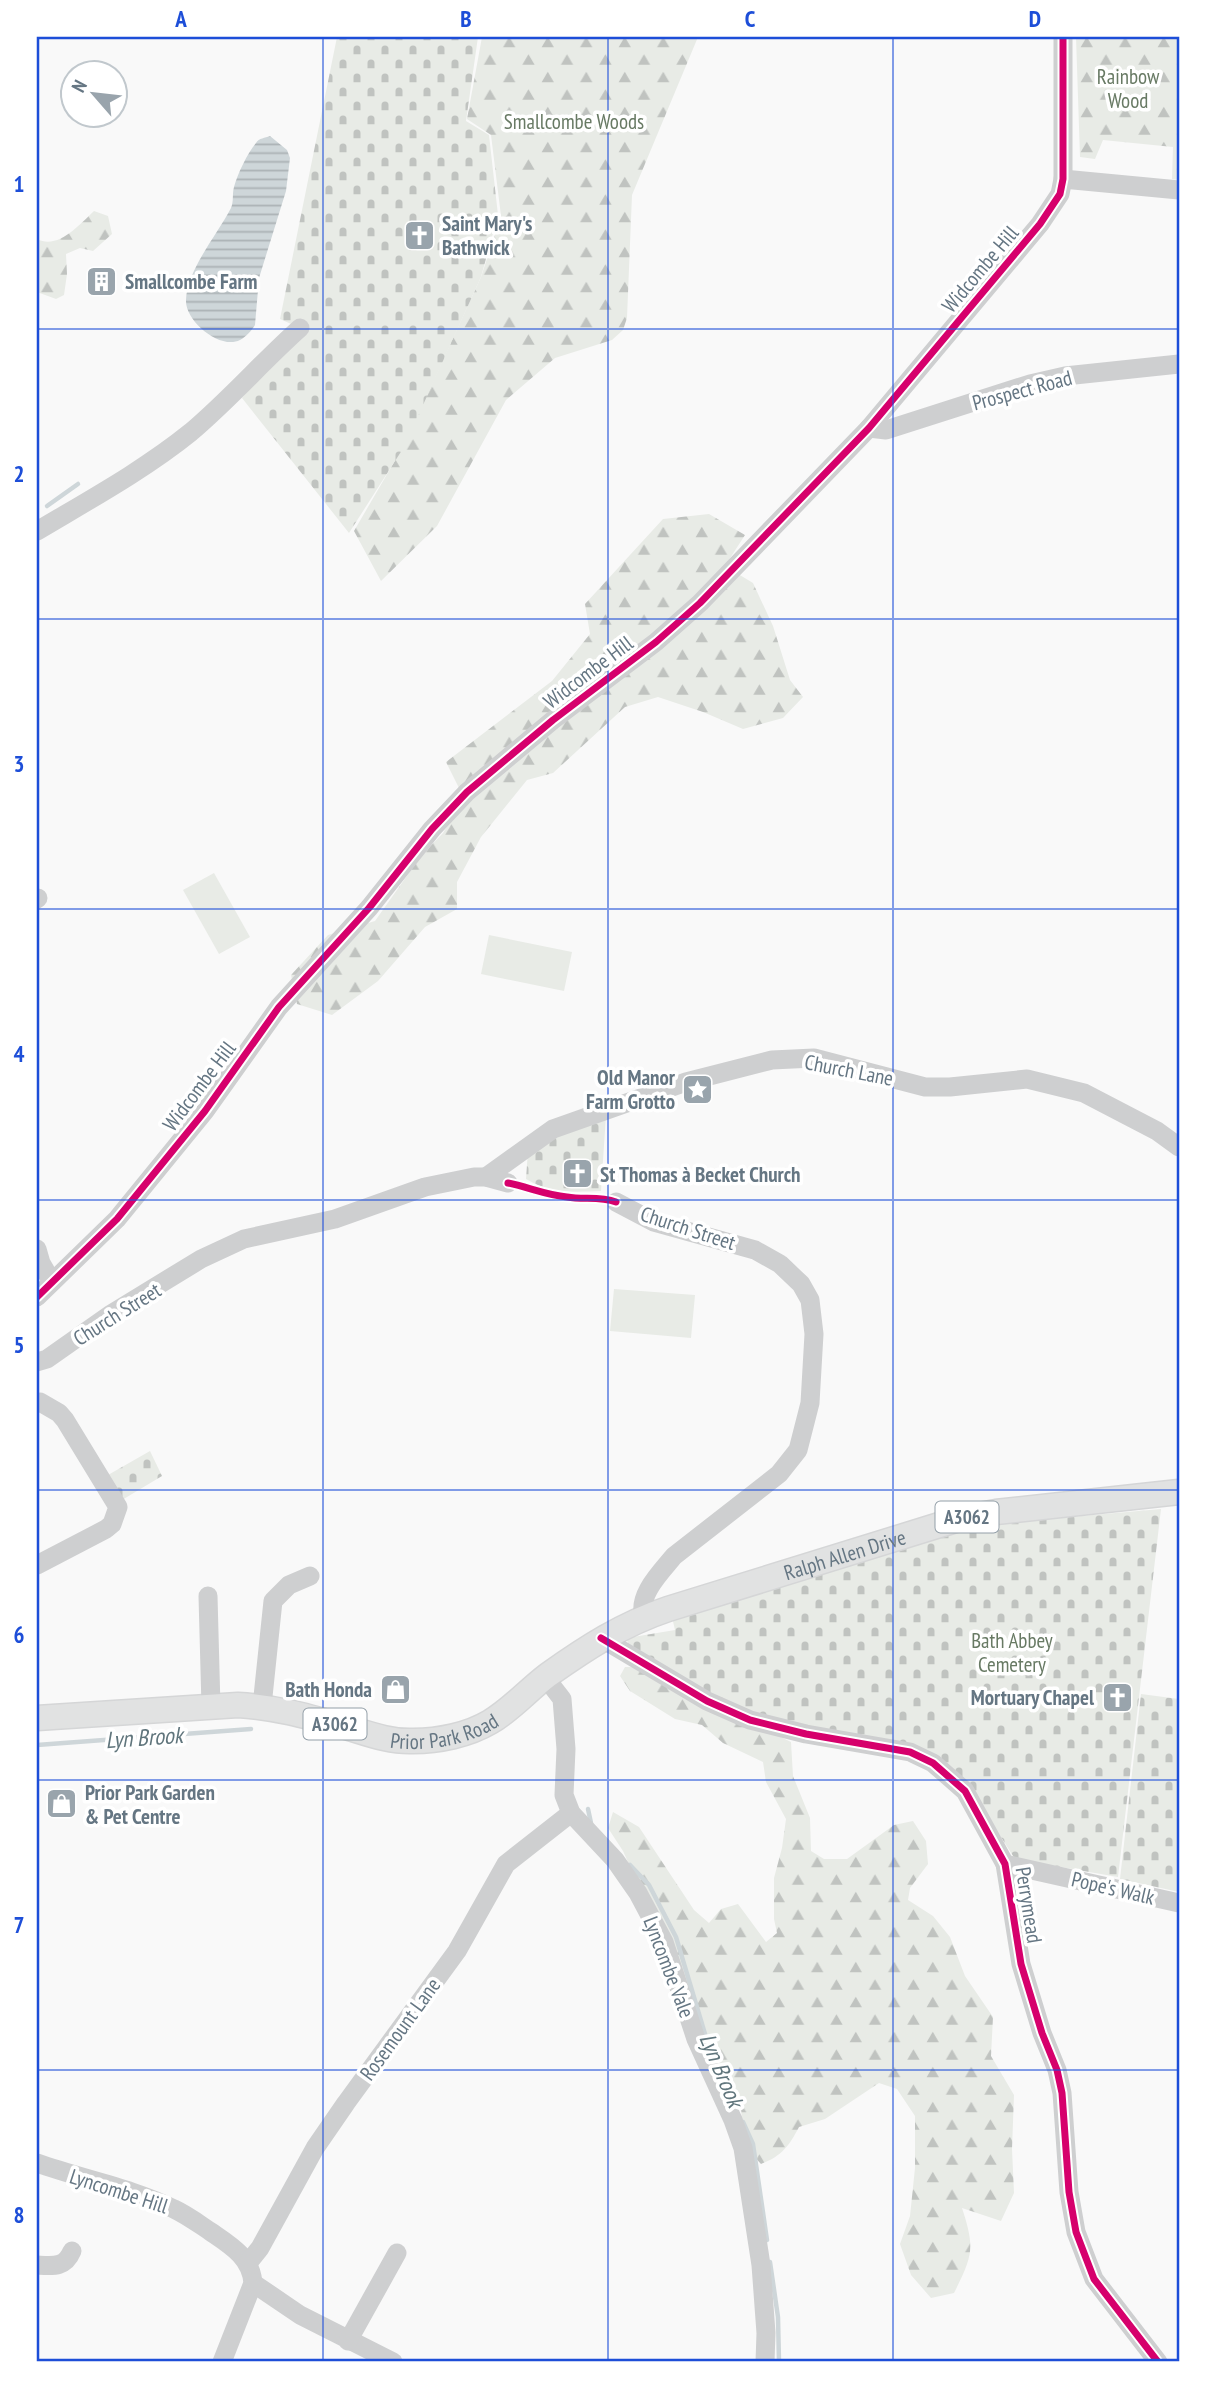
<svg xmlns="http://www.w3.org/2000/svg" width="1216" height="2399" font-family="'PT Sans Narrow',sans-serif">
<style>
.forest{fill:url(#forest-firs)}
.cemetery{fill:url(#cemetery-stones)}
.pitch{fill:#e8ebe6}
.water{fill:url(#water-rules)}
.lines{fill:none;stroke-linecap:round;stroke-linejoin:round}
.stream{stroke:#ced6d9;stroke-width:4.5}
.major-casing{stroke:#d5d6d7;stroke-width:27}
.minor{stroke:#cecfd0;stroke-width:19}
.major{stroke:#e1e2e2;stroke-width:24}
.cycleway-casing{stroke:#fff;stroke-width:11}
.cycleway{stroke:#d6006c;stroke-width:7}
.grid{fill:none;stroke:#1d4ed8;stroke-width:2;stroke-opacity:0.55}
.labels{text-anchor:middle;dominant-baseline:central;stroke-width:7;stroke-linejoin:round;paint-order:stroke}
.shield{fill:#fff;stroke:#939fa8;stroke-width:2}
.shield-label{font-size:19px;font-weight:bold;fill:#657683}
.park-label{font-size:21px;fill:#687a64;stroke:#fff}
.poi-label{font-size:21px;font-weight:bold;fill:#657683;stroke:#fff;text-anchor:start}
.street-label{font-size:21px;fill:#657683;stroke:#fff}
.water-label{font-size:23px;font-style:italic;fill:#60757c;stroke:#fff}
.neatline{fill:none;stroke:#1d4ed8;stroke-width:2.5}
.grid-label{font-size:23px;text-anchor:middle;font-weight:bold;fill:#1d4ed8}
</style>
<defs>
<pattern id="forest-firs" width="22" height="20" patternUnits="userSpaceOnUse" patternTransform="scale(1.75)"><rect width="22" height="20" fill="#e8ebe6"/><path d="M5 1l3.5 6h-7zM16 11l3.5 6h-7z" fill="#c0c3c0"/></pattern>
<pattern id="cemetery-stones" width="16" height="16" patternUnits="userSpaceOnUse" patternTransform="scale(1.75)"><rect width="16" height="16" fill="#e8ebe6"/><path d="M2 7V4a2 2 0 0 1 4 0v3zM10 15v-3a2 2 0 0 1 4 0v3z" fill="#c0c3c0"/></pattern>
<pattern id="water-rules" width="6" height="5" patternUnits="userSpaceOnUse" patternTransform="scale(1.75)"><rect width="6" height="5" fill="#ced6d9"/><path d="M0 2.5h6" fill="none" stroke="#abb2b5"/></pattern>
</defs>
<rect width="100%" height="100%" fill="#f9f9f9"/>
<g class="forest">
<polygon points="482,37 698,37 632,195 627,318 623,330 612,340 555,358 506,400 437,526 381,581 354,531 404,445 481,277 501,216 491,135 467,119"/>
<polygon points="1076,37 1179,37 1179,180 1172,179 1173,147 1103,140 1095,159 1080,157"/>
<path d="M94,211L108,216L112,234L93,251L80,248L66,254L67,274L64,295L56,299L37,292V239C58,250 79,225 94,211Z"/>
<polygon points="709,514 745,535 725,566 753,583 773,626 790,680 803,697 783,718 743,729 703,712 658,697 625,707 553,773 527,780 481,837 457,882 457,909 425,927 378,981 332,1015 297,1004 291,975 328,935 375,921 421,856 443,833 464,798 446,762 552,681 590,634 585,604 663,519"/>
<path d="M625,1667H635L791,1742L793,1776L810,1818L811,1851L824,1859H847L894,1825L913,1821L926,1841L928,1864L910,1888L908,1900L933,1916L950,1937L965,1976L993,2017L991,2056L1014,2095L1012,2149L1014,2193L1001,2221L962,2208C975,2248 973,2255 954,2293L931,2298L911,2275L900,2244L910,2216L915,2168V2116L897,2089L879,2083L825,2119L799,2127C789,2146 782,2156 761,2164L748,2150L742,2126L741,2105L718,2073L639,1886L623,1851L608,1828L613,1812L639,1827L694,1910L709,1923L721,1909L738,1904L766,1942L777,1933L774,1919V1878L782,1848L786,1819L766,1782L763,1762L723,1743L702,1725L675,1719L630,1691L620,1676Z"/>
</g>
<g class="cemetery">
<polygon points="337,37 478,37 466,121 489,135 498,215 481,277 404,447 349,533 242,398 300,328 280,319"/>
<path d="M606,1115L601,1191C573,1192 551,1194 526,1179L528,1150Z"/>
<polygon points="150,1451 162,1476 122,1500 108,1475"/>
<polygon points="1161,1509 1118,1877 1015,1859 969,1787 946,1764 755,1713 710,1694 628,1645 627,1638 675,1630 672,1617 979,1525"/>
<polygon points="1141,1694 1179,1699 1179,1892 1120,1879"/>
</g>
<g class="pitch">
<polygon points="214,873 250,937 219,954 183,890"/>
<polygon points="489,935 572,952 564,991 481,974"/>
<polygon points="614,1289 695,1295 691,1338 610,1331"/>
</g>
<path class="water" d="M270,136L287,150L290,158L286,191L259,278L255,325C252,330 246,337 240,340C220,350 185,321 186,300C187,270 217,235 231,208C234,201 232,194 234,187C238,173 247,154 256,143C259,138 265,138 270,136Z"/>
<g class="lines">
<g class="stream">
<polyline points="47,506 78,484"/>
<polyline points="37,1745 251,1729"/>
<polyline points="588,1809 591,1823"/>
<polyline points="630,1865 649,1885 676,1937 708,2044"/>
<polyline points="743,2122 753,2144 767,2240"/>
<polyline points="770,2262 778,2317 779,2362"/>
</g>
<defs>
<g id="major">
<path id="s1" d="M37,1718L238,1705C276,1707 310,1717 346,1727C369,1734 390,1742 413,1741C439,1741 468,1735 490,1722C511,1710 528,1690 548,1675C586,1648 623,1624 668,1609L962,1518L996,1512L1179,1492"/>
</g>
</defs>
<use href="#major" class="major-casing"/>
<g class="minor">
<polyline points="1063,179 1179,190"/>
<polyline points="869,428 886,430 1030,384 1065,376 1179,364"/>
<path d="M37,531C89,500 144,470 191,432C230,399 263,361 300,328"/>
<polyline points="37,899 38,898"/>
<polyline points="486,1177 553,1129 686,1082 772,1060 814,1058 925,1087 950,1087 1027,1079 1084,1093 1157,1131 1179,1147"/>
<path d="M616,1202L654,1222L755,1250L780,1264L801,1284L810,1300L814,1334L810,1403L798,1450L779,1474L674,1556C661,1572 637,1595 644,1617"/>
<polyline points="37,1249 41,1263 52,1282"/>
<polyline points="37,1297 117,1219 205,1111 279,1007 369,908 432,829 467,792 553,720 656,642 700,603 869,428 1040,224 1060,194 1063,179 1063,37"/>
<polyline points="37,1362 47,1359 111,1314 201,1259 244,1239 335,1219 425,1187 474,1177 486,1177 508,1183"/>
<polyline points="37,1565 106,1529 112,1524 118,1507 65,1420 59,1413 40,1402"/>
<polyline points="208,1596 211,1707"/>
<polyline points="601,1638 707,1701 750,1720 806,1734 910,1752 933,1763 965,1791 1005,1864 1021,1964 1042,2033 1057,2070 1062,2093 1069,2192 1076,2232 1094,2279 1158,2362"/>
<polyline points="545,1677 562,1699 566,1749 564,1795 571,1813 615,1860 638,1893 664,1942 696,2039 733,2120 743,2148 761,2265 766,2333 765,2362"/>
<polyline points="262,1706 273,1601 289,1585 310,1576"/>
<polyline points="1005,1864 1179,1903"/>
<path d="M37,2163C82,2179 132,2188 174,2209C187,2215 199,2224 211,2232C230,2245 251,2257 253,2283L222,2362"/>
<polyline points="248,2263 260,2248 315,2148 346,2103 457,1951 506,1864 571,1813"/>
<path d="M37,2265C53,2266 65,2268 72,2251"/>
<polyline points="253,2283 300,2315 393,2362"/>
<polyline points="348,2341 397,2253"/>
</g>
<use href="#major" class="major"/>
<defs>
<g id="cycleway">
<path d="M508,1183C528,1187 546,1195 567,1197C583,1200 600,1196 616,1202"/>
<polyline points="37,1297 117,1219 205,1111 279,1007 369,908 432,829 467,792 553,720 656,642 700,603 869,428 1040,224 1060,194 1063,179 1063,37"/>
<polyline points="601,1638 707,1701 750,1720 806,1734 910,1752 933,1763 965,1791 1005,1864 1021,1964 1042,2033 1057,2070 1062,2093 1069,2192 1076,2232 1094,2279 1158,2362"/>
</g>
</defs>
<use href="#cycleway" class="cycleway-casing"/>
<use href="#cycleway" class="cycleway"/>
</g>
<path class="grid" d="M323,37V2362M608,37V2362M893,37V2362M37,329H1179M37,619H1179M37,909H1179M37,1200H1179M37,1490H1179M37,1780H1179M37,2070H1179"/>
<defs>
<symbol id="church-square" viewBox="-11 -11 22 22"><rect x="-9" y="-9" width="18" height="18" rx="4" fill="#99a4ac" stroke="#fff"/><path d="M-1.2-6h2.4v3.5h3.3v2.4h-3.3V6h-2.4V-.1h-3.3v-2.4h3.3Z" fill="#fff"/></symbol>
<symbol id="building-square" viewBox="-11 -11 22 22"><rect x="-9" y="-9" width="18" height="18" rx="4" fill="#99a4ac" stroke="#fff"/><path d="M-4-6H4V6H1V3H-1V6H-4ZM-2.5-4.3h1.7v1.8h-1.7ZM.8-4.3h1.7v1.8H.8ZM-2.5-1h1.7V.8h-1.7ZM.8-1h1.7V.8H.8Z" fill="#fff"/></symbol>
<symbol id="sight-square" viewBox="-11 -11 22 22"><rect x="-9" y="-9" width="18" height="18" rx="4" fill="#99a4ac" stroke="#fff"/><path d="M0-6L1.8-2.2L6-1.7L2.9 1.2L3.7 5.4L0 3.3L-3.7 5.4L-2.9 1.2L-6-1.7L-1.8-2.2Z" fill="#fff"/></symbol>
<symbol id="shop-square" viewBox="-11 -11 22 22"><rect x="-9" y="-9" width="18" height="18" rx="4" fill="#99a4ac" stroke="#fff"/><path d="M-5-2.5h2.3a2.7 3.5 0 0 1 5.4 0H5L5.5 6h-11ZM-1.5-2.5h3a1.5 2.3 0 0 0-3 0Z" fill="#fff"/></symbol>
</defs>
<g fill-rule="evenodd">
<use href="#church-square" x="402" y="218" width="35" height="35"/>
<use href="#building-square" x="84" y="264" width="35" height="35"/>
<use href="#sight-square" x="680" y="1072" width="35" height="35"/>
<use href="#church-square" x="560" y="1156" width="35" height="35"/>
<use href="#shop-square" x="378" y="1672" width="35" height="35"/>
<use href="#church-square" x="1100" y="1680" width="35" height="35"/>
<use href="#shop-square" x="44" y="1786" width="35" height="35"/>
</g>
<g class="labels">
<g class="shield">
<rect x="935.5" y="1501.5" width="63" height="31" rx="5"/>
<rect x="303.5" y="1708.5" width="63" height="31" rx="5"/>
</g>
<g class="shield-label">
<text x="967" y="1517">A3062</text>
<text x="335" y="1724">A3062</text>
</g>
<g class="park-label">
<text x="1128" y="76">Rainbow<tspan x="1128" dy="24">Wood</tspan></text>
<text x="574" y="121">Smallcombe Woods</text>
<text x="1012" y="1640">Bath Abbey<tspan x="1012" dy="24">Cemetery</tspan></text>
</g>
<g class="poi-label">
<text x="442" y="223">Saint Mary's<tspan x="442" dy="24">Bathwick</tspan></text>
<text x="125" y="281">Smallcombe Farm</text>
<text x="675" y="1077" text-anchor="end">Old Manor<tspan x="675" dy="24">Farm Grotto</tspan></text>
<text x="600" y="1174">St Thomas à Becket Church</text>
<text x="372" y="1689" text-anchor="end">Bath Honda</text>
<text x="1094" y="1697" text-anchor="end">Mortuary Chapel</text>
<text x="85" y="1792">Prior Park Garden<tspan x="85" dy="24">&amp; Pet Centre</tspan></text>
</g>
<g class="street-label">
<text transform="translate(980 269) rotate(-50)">Widcombe Hill</text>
<text transform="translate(1022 390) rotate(-15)">Prospect Road</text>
<text transform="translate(588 672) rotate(-37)">Widcombe Hill</text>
<text transform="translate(849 1070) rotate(11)">Church Lane</text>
<text transform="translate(199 1086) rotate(-53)">Widcombe Hill</text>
<text transform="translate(688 1228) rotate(18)">Church Street</text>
<text transform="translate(117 1314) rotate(-32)">Church Street</text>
<text stroke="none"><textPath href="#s1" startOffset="858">Ralph Allen Drive</textPath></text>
<text stroke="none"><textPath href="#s1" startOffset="413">Prior Park Road</textPath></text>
<text transform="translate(1113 1888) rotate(13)">Pope's Walk</text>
<text transform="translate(1029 1905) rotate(81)">Perrymead</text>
<text transform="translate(669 1967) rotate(69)">Lyncombe Vale</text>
<text transform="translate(400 2029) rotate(-54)">Rosemount Lane</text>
<text transform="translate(119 2191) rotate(18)">Lyncombe Hill</text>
</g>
<g class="water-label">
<text transform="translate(144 1737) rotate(-4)">Lyn Brook</text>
<text transform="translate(722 2070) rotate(67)">Lyn Brook</text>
</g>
</g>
<rect width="1216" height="2399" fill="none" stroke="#ffffff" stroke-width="77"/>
<g transform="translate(94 94) rotate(298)"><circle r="33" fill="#ffffff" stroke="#c1c8cd" stroke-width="2"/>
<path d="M0-5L12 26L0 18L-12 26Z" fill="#99a4ac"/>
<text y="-10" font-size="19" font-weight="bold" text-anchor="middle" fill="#657683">N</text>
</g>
<rect x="38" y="38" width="1140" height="2322" class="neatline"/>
<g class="grid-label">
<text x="181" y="27">A</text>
<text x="466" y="27">B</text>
<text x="750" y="27">C</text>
<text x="1035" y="27">D</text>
<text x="19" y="192">1</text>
<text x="19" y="482">2</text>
<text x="19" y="772">3</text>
<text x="19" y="1062">4</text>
<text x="19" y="1353">5</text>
<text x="19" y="1643">6</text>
<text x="19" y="1933">7</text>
<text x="19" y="2223">8</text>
</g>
</svg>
